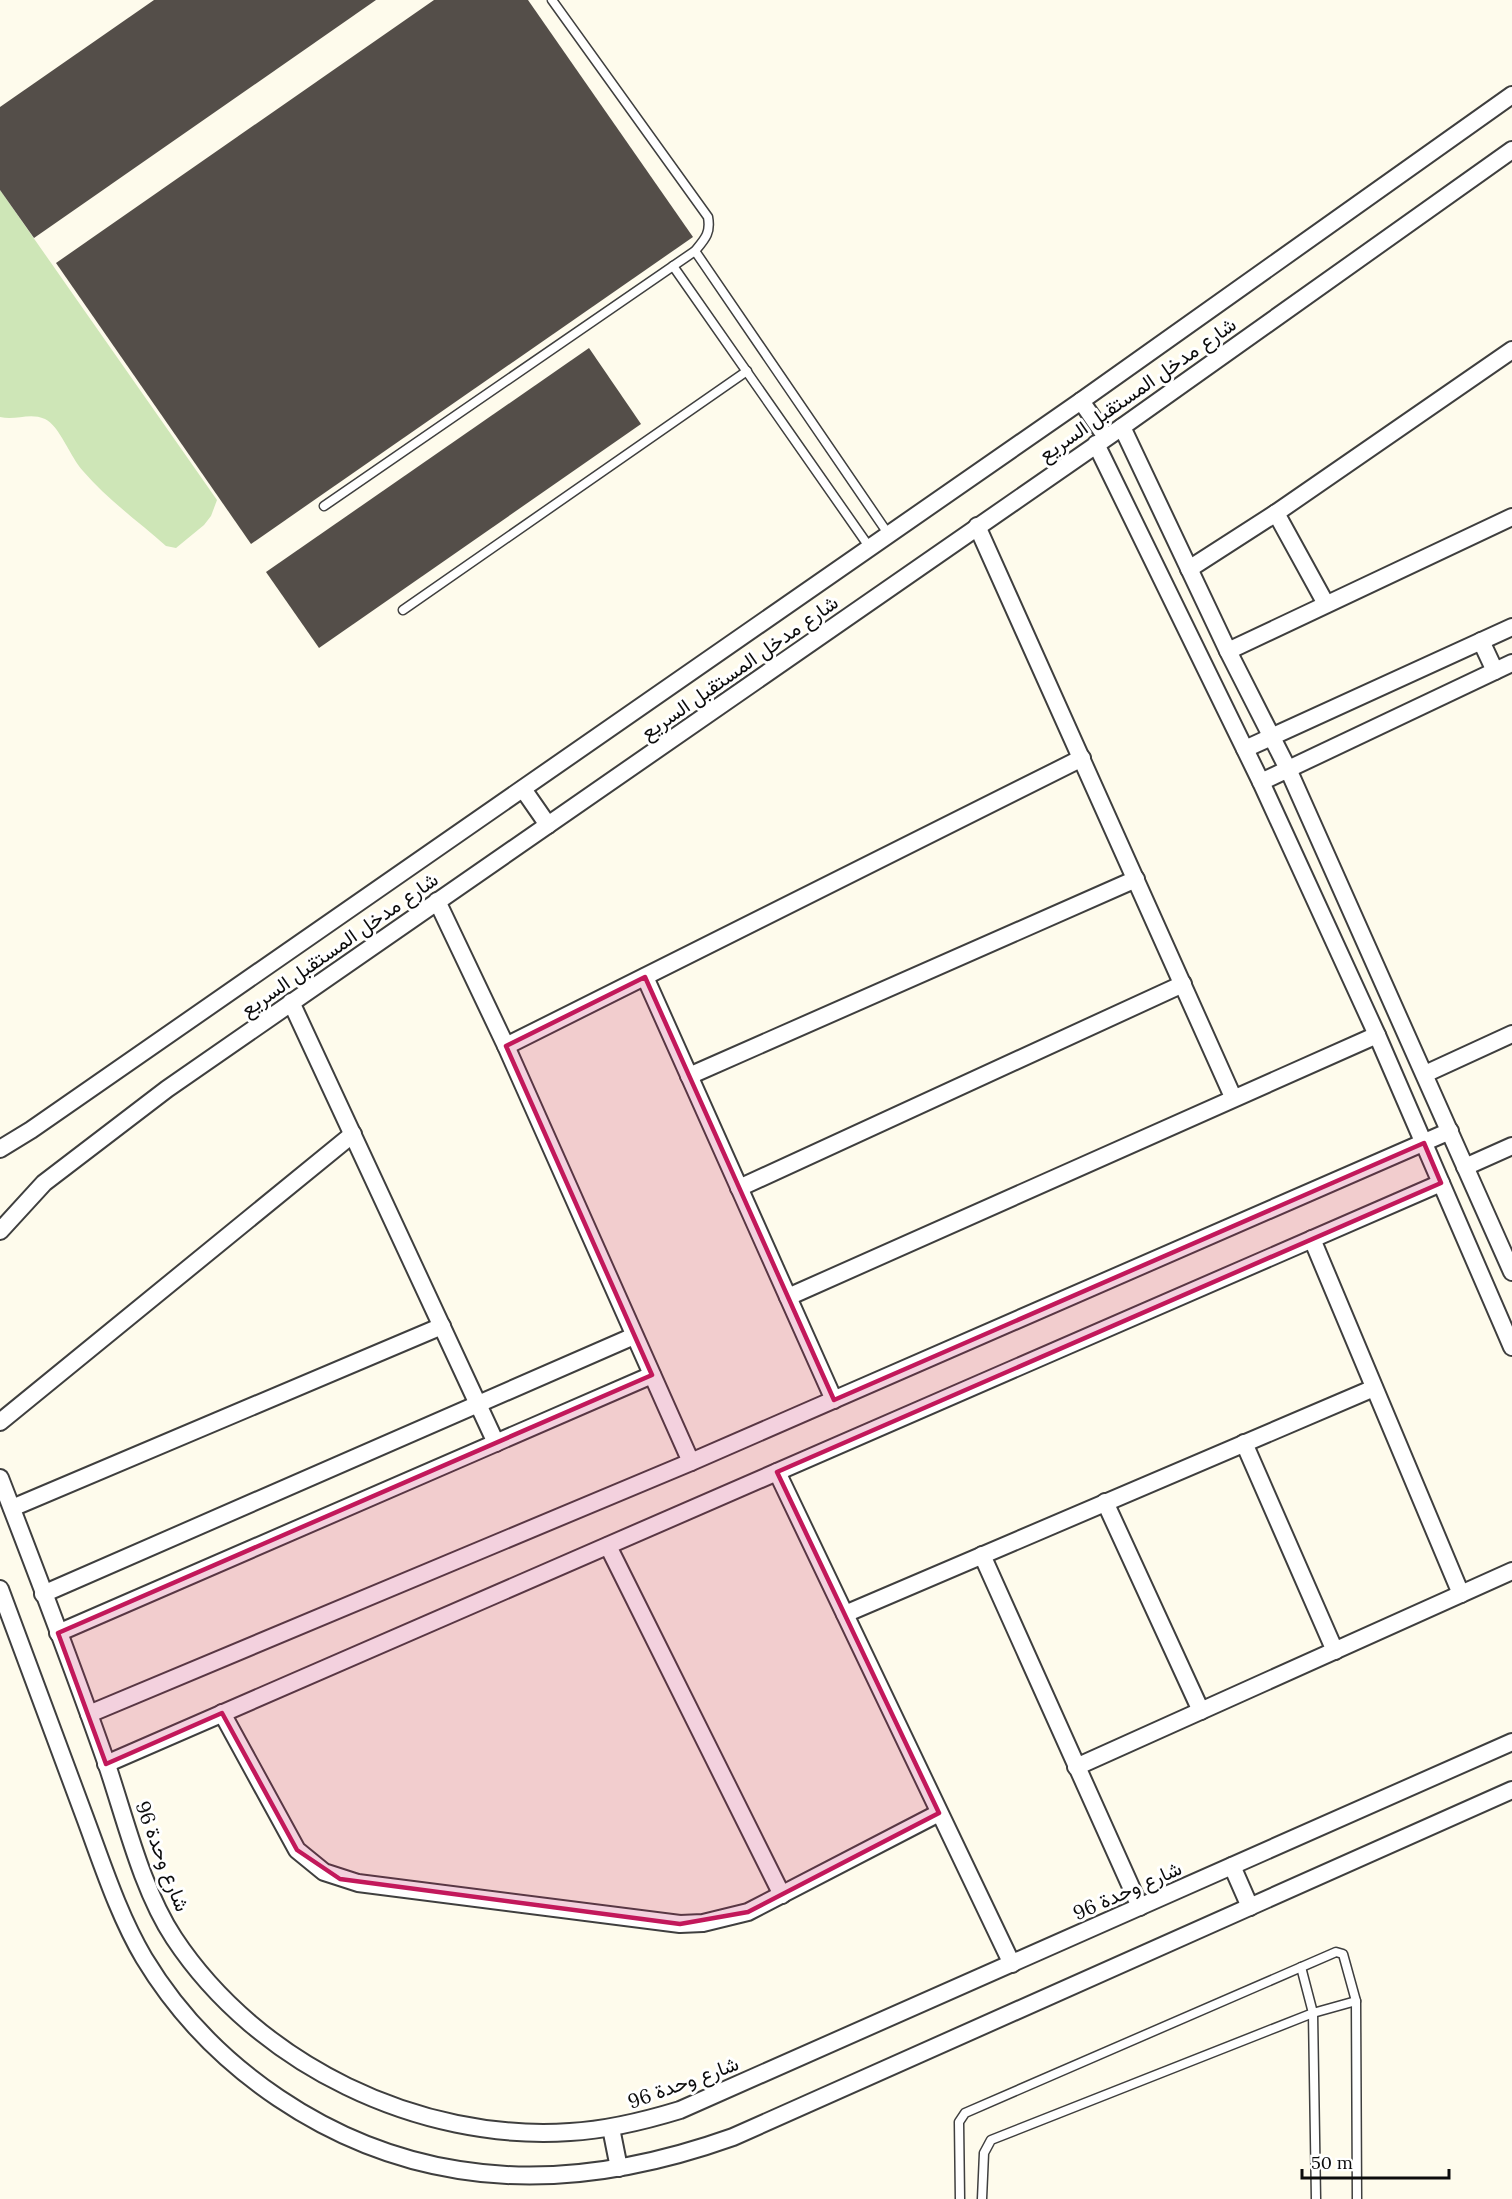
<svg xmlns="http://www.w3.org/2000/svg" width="1512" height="2199" font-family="Lora,Vazirmatn,serif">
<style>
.green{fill:#cee6b7}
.building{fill:#544e49}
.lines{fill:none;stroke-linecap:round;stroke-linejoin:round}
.lane-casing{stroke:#3f3f3f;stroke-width:11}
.street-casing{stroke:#3f3f3f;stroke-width:20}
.lane{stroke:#fff;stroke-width:8}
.street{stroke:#fff;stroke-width:16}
.marked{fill:#c2185b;fill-opacity:0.2;stroke:#c2185b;stroke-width:4.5;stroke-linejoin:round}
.labels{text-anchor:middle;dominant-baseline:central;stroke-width:6;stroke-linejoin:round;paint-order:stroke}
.street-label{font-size:20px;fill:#0c0c0c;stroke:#fff}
</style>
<rect width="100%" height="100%" fill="#fefbec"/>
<path class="green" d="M0,190L217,500L211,516L204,525L176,548L166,546C139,522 107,499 83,471C71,458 59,425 45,419C29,412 16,421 0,417Z"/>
<g class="building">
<polygon points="154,0 376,0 34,238 0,190 0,107"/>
<polygon points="434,0 528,0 693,237 251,544 56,263"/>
<polygon points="589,348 641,424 319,648 266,572"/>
</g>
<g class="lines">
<defs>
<g id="lane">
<polyline points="695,251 889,535"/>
<polyline points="673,266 870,548"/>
<path d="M324,506L695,251C705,239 711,233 708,217L552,0"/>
<polyline points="403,610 747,371"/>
<polyline points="1301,1967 1313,2013 1316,2199"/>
<polyline points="960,2199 959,2122 965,2113 1336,1952 1343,1954 1356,2001 1357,2199"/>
<polyline points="982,2199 984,2153 991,2140 1313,2013 1356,2001"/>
</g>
<g id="street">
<polyline points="1081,401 1106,437"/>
<polyline points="1122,427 1228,651 1288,769 1512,1272"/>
<polyline points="1096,444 1261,782 1377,1035 1512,1347"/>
<polyline points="1276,513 1326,604"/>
<polyline points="977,526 1233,1097"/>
<polyline points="1189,569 1276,513 1512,350"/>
<polyline points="1481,641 1495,671"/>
<polyline points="1228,651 1512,517"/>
<polyline points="1245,749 1512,627"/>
<polyline points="1261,782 1512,663"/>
<polyline points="523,789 548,825"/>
<polyline points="437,901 506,1046 691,1462"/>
<polyline points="645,977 834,1400"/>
<polyline points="291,1002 496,1443"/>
<polyline points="506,1046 1082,758"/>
<polyline points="1425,1074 1512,1034"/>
<polyline points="689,1076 1136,879"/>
<polyline points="0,1149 31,1130 1081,401 1512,95"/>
<polyline points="1465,1167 1512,1146"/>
<polyline points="739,1188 1183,984"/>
<polyline points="0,1231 44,1183 167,1089 1122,427 1512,150"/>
<polyline points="1312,1239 1461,1594"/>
<polyline points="788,1297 1377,1035"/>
<polyline points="0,1422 353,1134"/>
<polyline points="1244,1443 1335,1651"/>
<polyline points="777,1472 1012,1964"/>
<path d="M0,1478C36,1571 72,1665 105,1759C125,1817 141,1888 174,1938C258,2065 419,2142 570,2132C608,2130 644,2121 680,2110L1512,1742"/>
<polyline points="1105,1502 1201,1711"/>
<polyline points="12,1508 442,1326"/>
<polyline points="608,1546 782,1895"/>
<polyline points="982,1555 1140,1907"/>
<path d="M0,1589C28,1664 56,1740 84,1815C102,1863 118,1914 144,1958C211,2069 331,2150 459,2170C551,2185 646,2168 733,2137L1512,1790"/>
<polyline points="43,1594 634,1336"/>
<polyline points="845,1614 1374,1388"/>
<polyline points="58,1633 652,1375"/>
<polyline points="222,1713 297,1850 324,1872 358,1883 680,1924 703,1923 748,1912 939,1813"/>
<polyline points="89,1714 691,1462 1450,1131"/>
<polyline points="106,1764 1441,1183"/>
<polyline points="1076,1767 1512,1571"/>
<polyline points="1232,1866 1250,1907"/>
<polyline points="611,2128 619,2168"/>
</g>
</defs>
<use href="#lane" class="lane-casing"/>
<use href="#street" class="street-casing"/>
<use href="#lane" class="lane"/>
<use href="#street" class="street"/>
</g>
<path class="marked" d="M645,977L834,1400L1424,1143L1441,1183L777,1472L939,1813L748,1912L680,1924L340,1879L297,1850L222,1713L106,1764L58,1633L652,1375L506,1046Z"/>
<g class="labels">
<g class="street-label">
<text transform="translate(1137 389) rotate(-35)">شارع مدخل المستقبل السريع</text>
<text transform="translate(739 667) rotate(-35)">شارع مدخل المستقبل السريع</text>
<text transform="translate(339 944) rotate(-35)">شارع مدخل المستقبل السريع</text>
<text transform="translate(163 1856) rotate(69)">شارع وحدة 96</text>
<text transform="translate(1127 1890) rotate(-24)">شارع وحدة 96</text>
<text transform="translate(683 2082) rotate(-20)">شارع وحدة 96</text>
</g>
</g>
<path d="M1302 2169v9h147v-9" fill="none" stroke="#0c0c0c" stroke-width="3"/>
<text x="1311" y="2169" font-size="18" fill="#0c0c0c" stroke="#ffffff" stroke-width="4.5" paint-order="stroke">50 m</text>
</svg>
